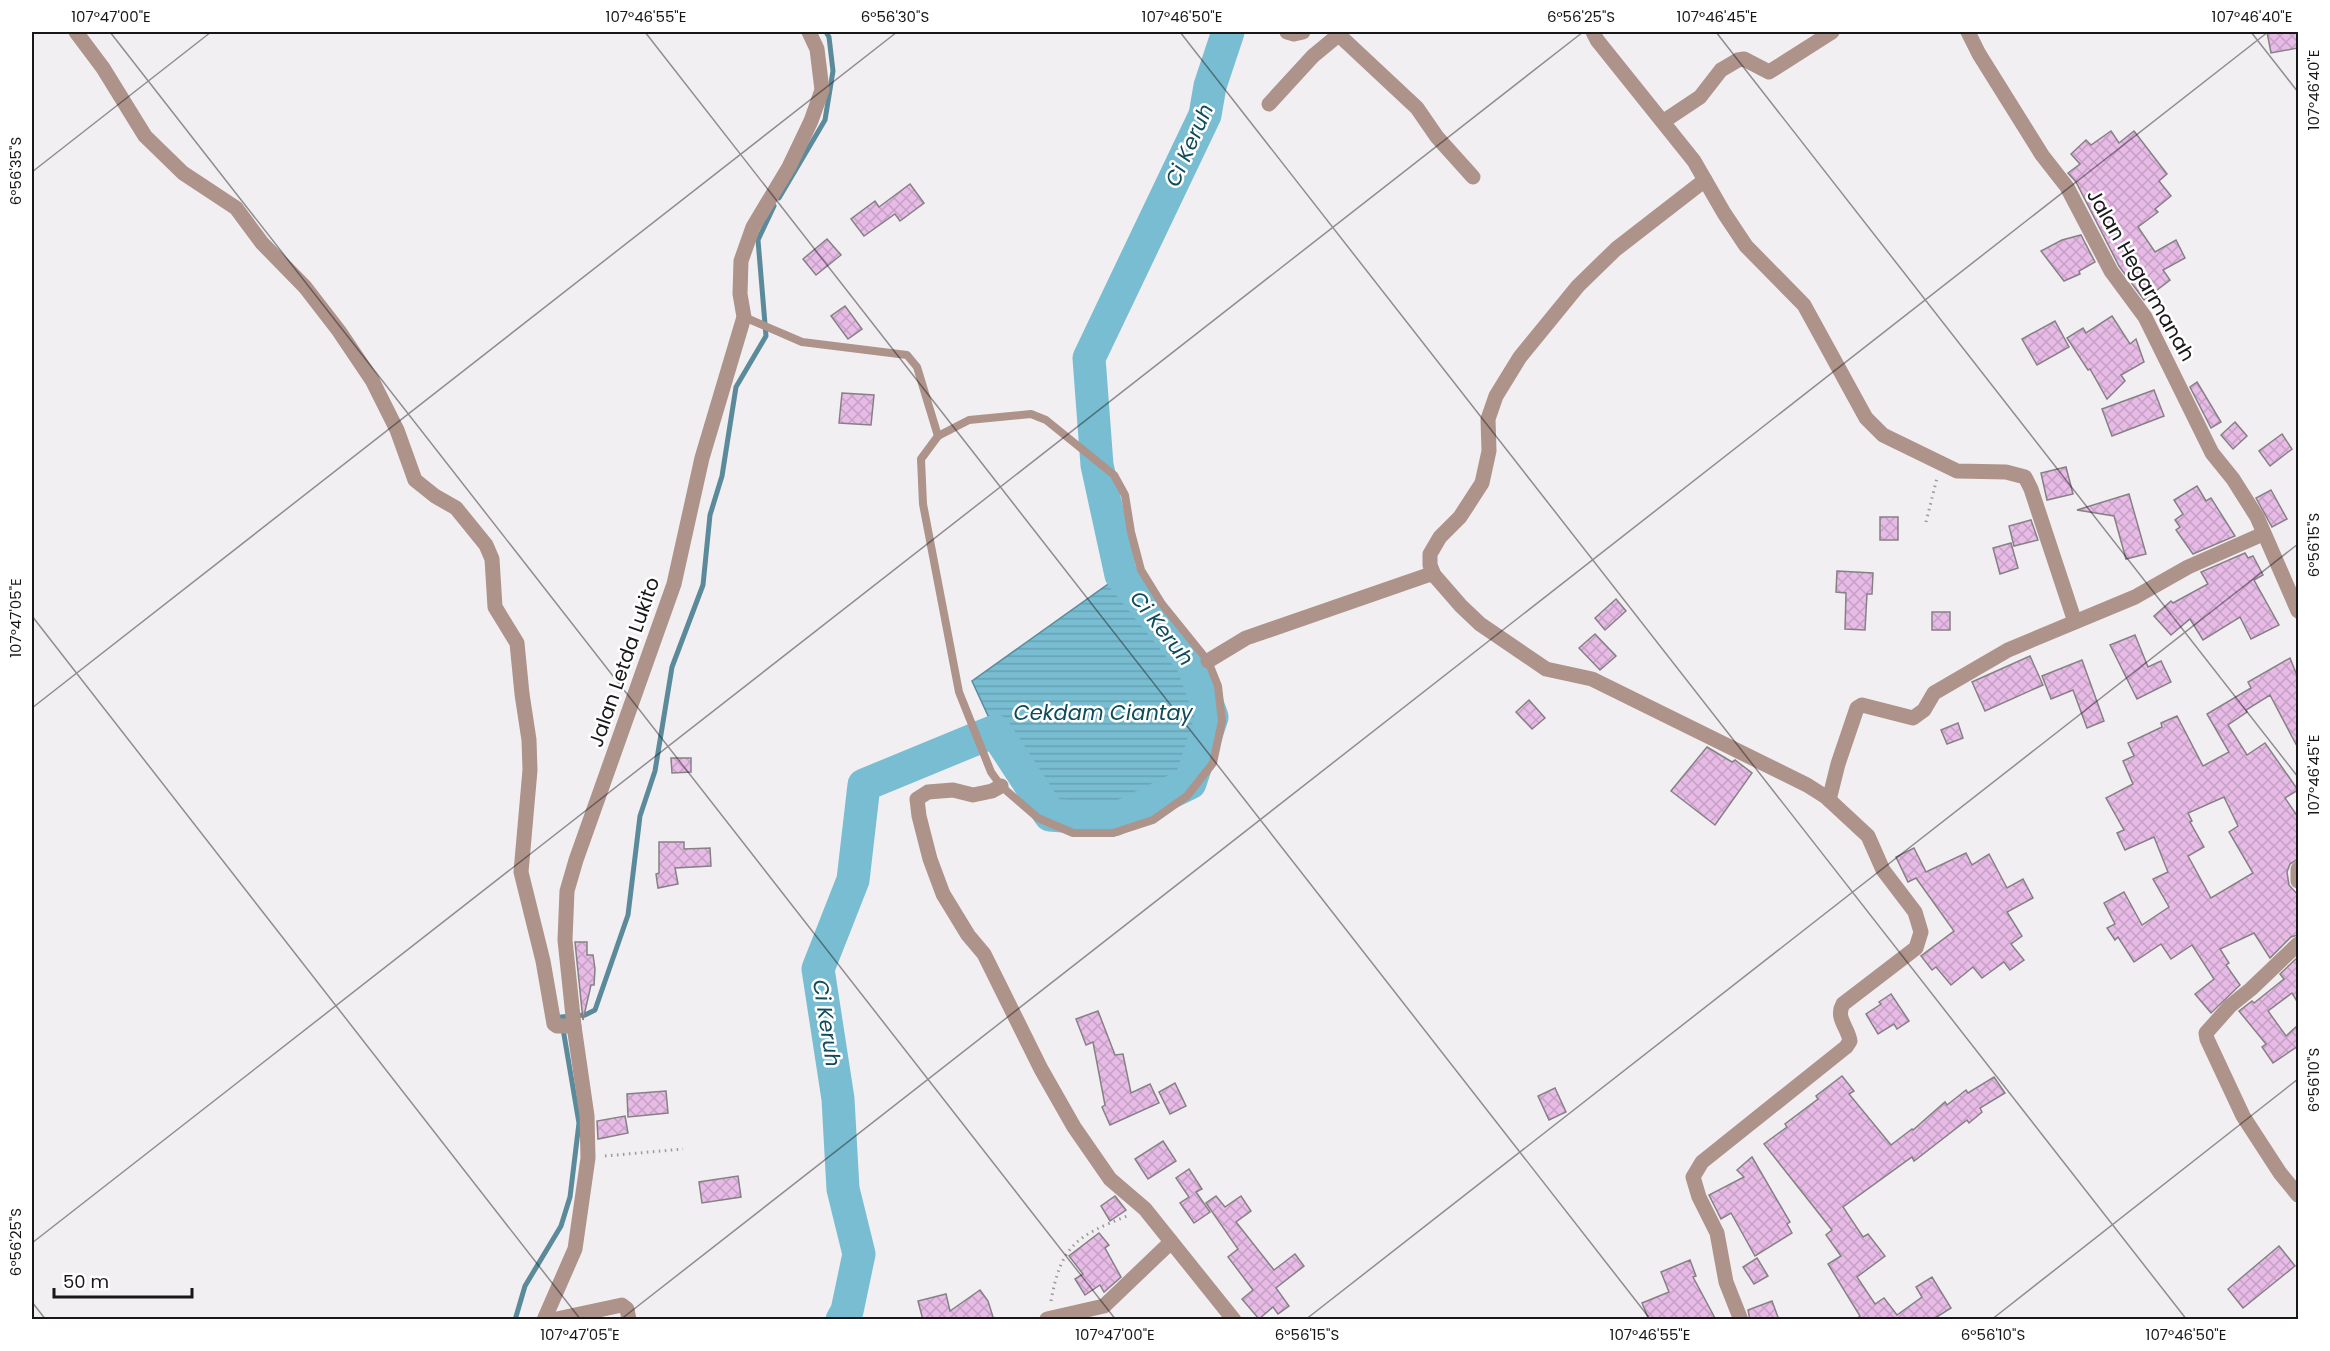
<svg xmlns="http://www.w3.org/2000/svg" width="2330" height="1351" font-family="Poppins,sans-serif">
<style>
.water{fill:url(#water-rules);stroke:#5b8b9a;stroke-width:1.5}
.lines{fill:none;stroke-linecap:round;stroke-linejoin:round}
.stream{stroke:#5b8b9a;stroke-width:5}
.river{stroke:#78bdd1;stroke-width:33}
.building{fill:url(#building-cross-hatch);stroke:#858184;stroke-width:1.5;fill-rule:evenodd}
.path{stroke:#9c999c;stroke-width:3;stroke-dasharray:1.5 4.5;stroke-linecap:butt}
.service{stroke:#ad938a;stroke-width:8}
.minor{stroke:#ad938a;stroke-width:15}
.ticks{fill:none;stroke:#181718;stroke-width:1.5;stroke-opacity:0.45}
.labels{text-anchor:middle;dominant-baseline:central;stroke-width:5;stroke-linejoin:round;paint-order:stroke}
.street-label{font-size:20px;fill:#181718;stroke:#fff}
.water-label{font-size:21px;font-style:italic;fill:#0f4b5a;stroke:#fff}
.neatline{fill:none;stroke:#181718;stroke-width:2}
.ticks-label{font-size:15px;text-anchor:middle;fill:#181718}
</style>
<defs>
<pattern id="water-rules" width="6" height="5" patternUnits="userSpaceOnUse" patternTransform="scale(1.5)"><rect width="6" height="5" fill="#78bdd1"/><path d="M0 2.5h6" fill="none" stroke="#67a2b3"/></pattern>
<pattern id="building-cross-hatch" width="8" height="8" patternUnits="userSpaceOnUse" patternTransform="scale(1.5)"><rect width="8" height="8" fill="#e7bbe6"/><path d="M0 0l8 8M0 8l8-8" fill="none" stroke="#c5a0c5"/></pattern>
</defs>
<rect width="100%" height="100%" fill="#f2eff2"/>
<polygon class="water" points="1121,575 1142,589 1192,662 1212,717 1190,783 1114,820 1052,813 995,731 972,681"/>
<g class="lines">
<g class="stream">
<polyline points="779,198 825,120 833,71 829,37 826,32"/>
<polyline points="515,1320 525,1286 561,1226 570,1197 579,1123 561,1017 585,1015 595,1010 628,915 640,816 655,771 672,667 703,585 710,515 722,476 736,387 766,336 758,240 774,206"/>
</g>
<polyline class="river" points="842,1320 847,1311 859,1254 843,1189 838,1099 818,969 853,880 864,785 995,731 1050,815 1114,820 1190,783 1212,717 1192,662 1121,575 1097,465 1089,358 1205,115 1210,86 1228,32"/>
</g>
<g class="building">
<polygon points="2267,32 2298,32 2298,48 2271,53"/>
<polygon points="2111,131 2119,143 2134,131 2167,174 2159,181 2171,196 2155,209 2158,212 2138,227 2155,252 2176,240 2185,258 2163,270 2170,280 2144,300 2119,266 2076,182 2068,173 2080,164 2071,154 2086,140 2091,145"/>
<polygon points="910,184 924,203 900,221 895,214 864,236 851,219 875,201 879,207"/>
<polygon points="2081,235 2095,262 2079,271 2080,274 2064,281 2041,251 2062,240"/>
<polygon points="827,239 841,255 816,275 803,259"/>
<polygon points="845,306 862,329 848,339 831,316"/>
<polygon points="2112,316 2130,344 2136,339 2144,362 2121,375 2125,381 2107,399 2090,369 2088,370 2067,338 2083,328 2086,333"/>
<polygon points="2055,321 2069,347 2037,365 2022,339"/>
<polygon points="2197,382 2221,422 2211,428 2190,387"/>
<polygon points="2154,390 2164,416 2112,436 2102,409"/>
<polygon points="842,393 874,395 871,425 839,423"/>
<polygon points="2235,422 2247,436 2233,449 2221,435"/>
<polygon points="2282,434 2292,449 2270,466 2259,451"/>
<polygon points="2066,467 2073,494 2047,500 2041,473"/>
<polygon points="2197,486 2206,501 2211,498 2235,536 2193,554 2176,530 2180,527 2175,520 2183,514 2174,500"/>
<polygon points="2271,490 2287,519 2272,527 2256,498"/>
<polygon points="2129,494 2146,554 2126,559 2114,516 2077,510"/>
<rect x="1880" y="517" width="18" height="23"/>
<polygon points="2031,520 2038,540 2014,546 2009,526"/>
<polygon points="2011,543 2018,568 2000,574 1993,548"/>
<polygon points="2245,553 2248,558 2253,556 2263,575 2254,580 2279,625 2251,639 2240,617 2203,640 2190,619 2171,635 2154,616 2171,601 2173,603 2208,584 2201,572"/>
<polygon points="1837,571 1873,573 1872,594 1867,594 1865,630 1845,629 1846,593 1836,592"/>
<polygon points="1616,599 1626,611 1605,630 1595,618"/>
<rect x="1932" y="612" width="18" height="18"/>
<polygon points="1595,634 1616,656 1600,670 1579,648"/>
<polygon points="2135,635 2148,667 2161,661 2171,682 2137,699 2110,645"/>
<polygon points="2030,656 2043,685 1985,711 1972,682"/>
<path d="M2290,658L2298,678V748L2270,695L2246,710L2247,712L2228,725L2247,755L2265,743L2298,790L2285,798L2298,817V859L2290,864L2287,872L2289,885L2298,895V935L2291,937L2270,958L2254,933L2220,949L2229,963L2226,965L2240,985L2211,1013L2195,994L2214,979L2192,945L2171,959L2161,944L2134,962L2118,937L2115,940L2107,928L2115,924L2104,903L2124,892L2142,925L2169,907L2153,879L2168,872L2154,837L2125,850L2117,833L2124,830L2106,798L2133,784L2123,761L2134,756L2128,743L2162,727L2161,723L2177,716L2203,766L2229,752L2207,714L2251,688L2248,682ZM2224,797L2238,826L2229,832L2253,873L2211,898L2188,856L2204,847L2190,822L2192,821L2188,813Z"/>
<polygon points="2082,660 2104,721 2087,728 2073,690 2051,699 2042,676"/>
<polygon points="1529,700 1545,718 1532,729 1516,712"/>
<polygon points="1958,723 1963,738 1947,744 1941,730"/>
<polygon points="1707,747 1732,762 1735,760 1752,773 1715,825 1671,791"/>
<polygon points="671,758 691,758 691,772 672,773"/>
<polygon points="659,842 684,842 684,849 710,848 711,866 675,868 678,884 658,888 656,874 659,873"/>
<polygon points="1914,848 1926,872 1966,853 1972,865 1989,854 2007,888 2023,879 2033,898 2007,912 2022,936 2011,944 2024,960 2010,970 2004,962 1982,978 1973,967 1951,985 1936,967 1932,970 1921,956 1954,931 1916,878 1908,882 1896,857"/>
<polygon points="575,942 587,942 587,955 593,955 595,969 594,985 591,985 583,1020"/>
<polygon points="2298,957 2298,1003 2292,993 2268,1011 2286,1036 2298,1025 2298,1046 2273,1063 2262,1047 2266,1044 2239,1011 2252,1001 2254,1003 2284,979 2280,974"/>
<polygon points="1891,994 1909,1021 1897,1029 1894,1024 1878,1034 1866,1014 1881,1004 1879,1002"/>
<polygon points="1098,1011 1115,1055 1123,1054 1131,1093 1150,1084 1159,1103 1110,1125 1102,1107 1105,1105 1093,1042 1086,1045 1076,1019"/>
<polygon points="1842,1076 1854,1091 1849,1094 1891,1145 1912,1129 1913,1130 1945,1102 1947,1105 1966,1090 1968,1093 1994,1077 2005,1093 1980,1108 1982,1112 1969,1123 1967,1120 1914,1161 1912,1157 1843,1207 1863,1237 1868,1234 1885,1256 1857,1277 1875,1304 1884,1298 1897,1315 1922,1297 1916,1287 1932,1277 1951,1308 1932,1320 1855,1320 1860,1316 1828,1264 1841,1256 1826,1235 1832,1230 1764,1144 1787,1127 1785,1124 1818,1099 1816,1096"/>
<polygon points="1175,1083 1186,1106 1170,1114 1159,1092"/>
<polygon points="1555,1088 1566,1112 1549,1120 1538,1096"/>
<polygon points="666,1091 668,1113 628,1117 627,1094"/>
<polygon points="625,1116 628,1133 598,1139 597,1121"/>
<polygon points="1163,1141 1176,1161 1148,1179 1135,1159"/>
<polygon points="1752,1157 1790,1222 1787,1224 1792,1233 1755,1256 1731,1213 1721,1219 1709,1195 1744,1177 1737,1170"/>
<polygon points="1189,1169 1202,1189 1196,1192 1210,1212 1194,1223 1180,1203 1189,1197 1176,1178"/>
<polygon points="738,1176 741,1197 702,1203 699,1182"/>
<polygon points="1115,1196 1126,1210 1110,1221 1101,1206"/>
<polygon points="1216,1196 1225,1207 1241,1196 1251,1211 1236,1222 1274,1270 1295,1254 1304,1266 1276,1288 1289,1306 1278,1314 1273,1307 1259,1319 1242,1299 1253,1290 1228,1257 1238,1249 1206,1203"/>
<polygon points="1099,1233 1109,1245 1105,1248 1121,1277 1104,1292 1100,1285 1085,1295 1075,1279 1083,1274 1069,1256"/>
<polygon points="2279,1246 2295,1266 2243,1308 2228,1289"/>
<polygon points="1757,1258 1768,1276 1754,1284 1743,1267"/>
<polygon points="1690,1260 1696,1276 1693,1277 1716,1320 1649,1320 1642,1303 1669,1292 1661,1272"/>
<polygon points="980,1290 988,1301 994,1320 923,1320 918,1301 946,1294 950,1311"/>
<polygon points="1772,1301 1779,1320 1750,1320 1748,1310"/>
</g>
<g class="lines">
<g class="path">
<polyline points="1926,522 1937,478"/>
<polyline points="605,1156 683,1149"/>
<path d="M1051,1301C1061,1245 1077,1236 1127,1216"/>
</g>
<g class="service">
<polyline points="744,317 802,342 907,355 917,367 938,436"/>
<polygon points="1031,414 1046,420 1114,475 1125,495 1131,532 1141,570 1162,604 1208,661 1218,686 1222,721 1213,763 1187,796 1153,820 1113,833 1073,833 1038,818 1001,786 991,772 959,692 923,504 921,459 938,436 969,420"/>
</g>
<g class="minor">
<polyline points="76,32 103,68 145,136 183,173 236,208 262,243 305,287 339,331 372,380 397,430 415,480 435,496 456,508 486,545 492,559 495,607 517,643 522,694 529,740 530,770 521,872 543,961 554,1024 557,1026 574,1026"/>
<polyline points="1287,32 1294,34 1303,32"/>
<polyline points="1593,32 1597,40 1694,161 1724,213 1746,246 1804,305 1866,418 1883,435 1957,471 2006,472 2025,477 2031,489 2075,622"/>
<polyline points="1968,32 1979,54 2042,155 2067,187 2111,271 2145,317 2212,453 2233,479 2257,517 2298,611"/>
<polyline points="1339,35 1417,108 1437,137 1473,177"/>
<polyline points="1269,104 1313,56 1342,32"/>
<polyline points="1664,121 1700,97 1721,70 1738,60 1744,59 1769,72 1832,32"/>
<path d="M1705,180L1616,249L1578,286L1520,357L1496,396L1488,419L1489,451L1482,483L1460,517L1440,537L1430,554V565L1434,575L1461,606L1480,624L1546,669L1592,679L1807,785L1826,797L1868,836L1883,870L1915,912L1921,932L1916,948L1843,1004C1835,1018 1848,1027 1850,1041L1846,1047L1702,1162L1693,1177L1699,1197L1717,1233L1726,1282L1741,1320"/>
<polyline points="1208,661 1246,638 1428,575 1434,575"/>
<polyline points="1001,786 992,791 973,795 953,790 928,792 917,799 919,816 930,859 943,894 968,935 984,954 1041,1069 1074,1127 1110,1179 1145,1209 1234,1320"/>
<polyline points="1829,800 1838,764 1857,708 1862,705 1913,718 1924,710 1934,693 2008,650 2135,597 2188,567 2263,534"/>
<polyline points="2298,869 2298,881"/>
<polyline points="2298,944 2251,989 2230,1006 2206,1033 2207,1039 2243,1116 2280,1173 2298,1195"/>
<polyline points="1047,1319 1104,1306 1171,1242"/>
<polyline points="544,1320 575,1249 588,1158 587,1116 574,1026 565,940 567,891 576,860 674,584 702,458 744,317 740,294 741,261 753,227 789,167 811,121 822,90 817,49 809,32"/>
<polyline points="552,1320 622,1305 627,1309 629,1320"/>
</g>
</g>
<path class="ticks" d="M110,32L1116,1320M645,32L1651,1320M1180,32L2187,1320M1716,32L2298,777M2251,32L2298,92M32,172L211,32M32,616L581,1320M32,708L897,32M32,1243L1583,32M32,1302L46,1320M620,1320L2268,32M1305,1320L2298,544M1991,1320L2298,1079"/>
<g class="labels">
<g class="street-label">
<text transform="translate(2141 275) rotate(60)">Jalan Hegarmanah</text>
<text transform="translate(624 662) rotate(-71)">Jalan Letda Lukito</text>
</g>
<g class="water-label">
<text transform="translate(1189 145) rotate(-66)">Ci Keruh</text>
<text transform="translate(1162 628) rotate(52)">Ci Keruh</text>
<text x="1103" y="712">Cekdam Ciantay</text>
<text transform="translate(827 1023) rotate(81)">Ci Keruh</text>
</g>
</g>
<rect width="2330" height="1351" fill="none" stroke="#ffffff" stroke-width="66"/>
<path d="M54 1288v9h138v-9" fill="none" stroke="#181718" stroke-width="3"/>
<text x="63" y="1288" font-size="18" fill="#181718" stroke="#ffffff" stroke-width="4.5" paint-order="stroke">50 m</text>
<rect x="33" y="33" width="2264" height="1285" class="neatline"/>
<g class="ticks-label">
<text x="111" y="22">107°47'00"E</text>
<text x="646" y="22">107°46'55"E</text>
<text x="895" y="22">6°56'30"S</text>
<text x="1182" y="22">107°46'50"E</text>
<text x="1581" y="22">6°56'25"S</text>
<text x="1717" y="22">107°46'45"E</text>
<text x="2252" y="22">107°46'40"E</text>
<text transform="translate(2314 90) rotate(-90)" y="5">107°46'40"E</text>
<text transform="translate(16 171) rotate(-90)" y="5">6°56'35"S</text>
<text transform="translate(2314 545) rotate(-90)" y="5">6°56'15"S</text>
<text transform="translate(16 618) rotate(-90)" y="5">107°47'05"E</text>
<text transform="translate(2314 775) rotate(-90)" y="5">107°46'45"E</text>
<text transform="translate(2314 1080) rotate(-90)" y="5">6°56'10"S</text>
<text transform="translate(16 1242) rotate(-90)" y="5">6°56'25"S</text>
<text x="580" y="1340">107°47'05"E</text>
<text x="1115" y="1340">107°47'00"E</text>
<text x="1307" y="1340">6°56'15"S</text>
<text x="1650" y="1340">107°46'55"E</text>
<text x="1993" y="1340">6°56'10"S</text>
<text x="2186" y="1340">107°46'50"E</text>
</g>
</svg>
